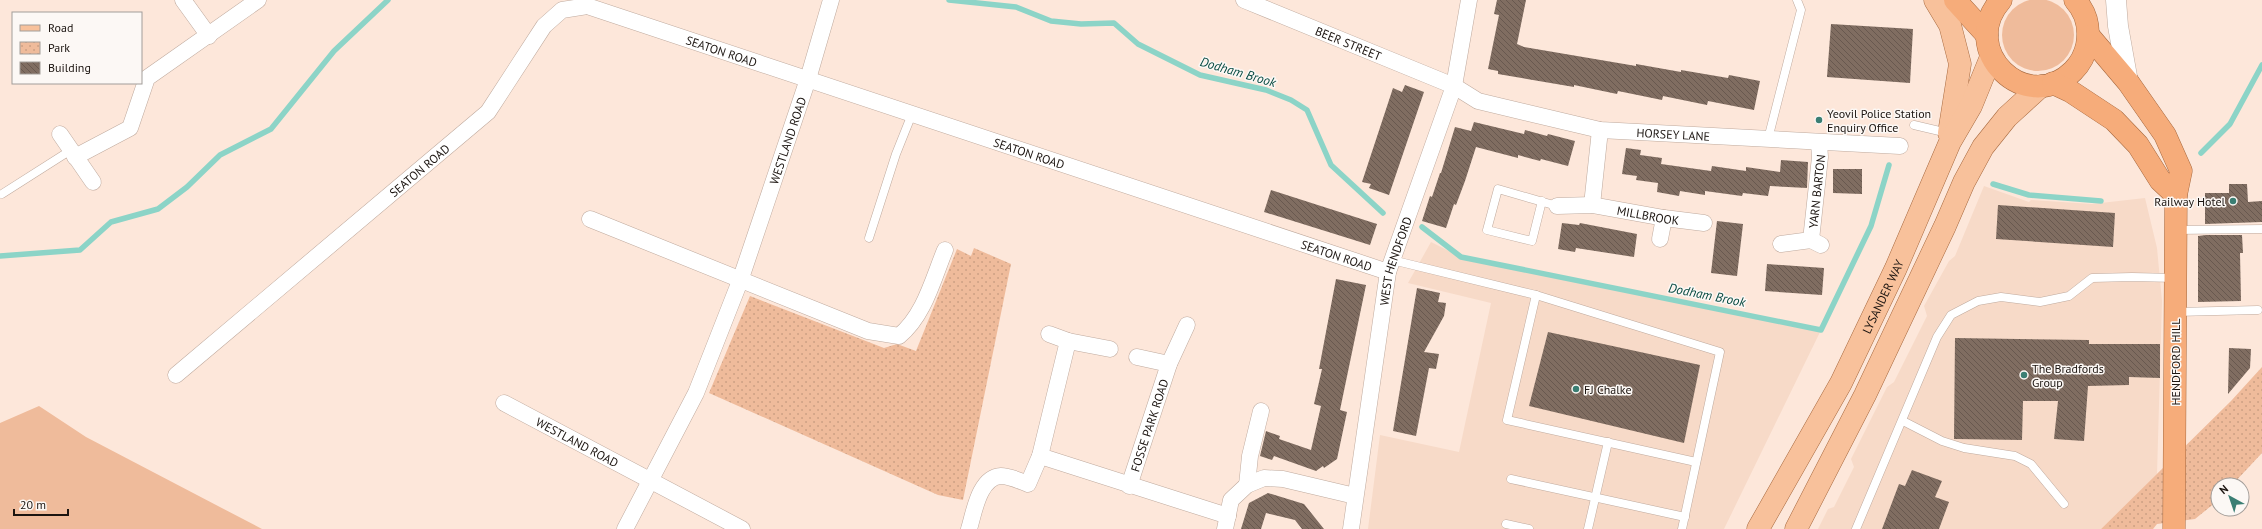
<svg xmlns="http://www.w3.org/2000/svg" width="2262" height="529" font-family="'PT Sans',sans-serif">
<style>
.built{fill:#f7dac8}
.green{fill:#efbb9b}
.park{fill:url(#park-dots)}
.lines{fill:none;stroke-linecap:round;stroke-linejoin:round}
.stream{stroke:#8cd4c7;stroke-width:5.5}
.building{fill:url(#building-back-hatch)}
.service-casing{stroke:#bfaa9e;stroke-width:9}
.minor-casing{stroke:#bfaa9e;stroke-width:17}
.tertiary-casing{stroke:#bfaa9e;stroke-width:21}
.primary-casing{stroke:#a7693f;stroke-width:23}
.trunk-casing{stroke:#a7693f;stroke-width:23}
.service{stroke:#fff;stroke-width:8}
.minor{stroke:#fff;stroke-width:16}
.tertiary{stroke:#fff;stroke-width:20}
.primary{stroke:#f8c19b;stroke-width:22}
.trunk{stroke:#f6ac7a;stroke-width:22}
.poi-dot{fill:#3a7e73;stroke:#fcf8f5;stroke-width:1.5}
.labels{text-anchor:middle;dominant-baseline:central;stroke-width:3;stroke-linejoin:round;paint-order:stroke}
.street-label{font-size:12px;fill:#1b1410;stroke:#fcf8f5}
.poi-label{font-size:12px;fill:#1b1410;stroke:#fcf8f5;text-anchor:start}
.water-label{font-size:13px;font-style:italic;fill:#064940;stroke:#fcf8f5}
</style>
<defs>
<pattern id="park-dots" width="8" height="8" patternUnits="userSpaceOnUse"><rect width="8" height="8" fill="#efbb9b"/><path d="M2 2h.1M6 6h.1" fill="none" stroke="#cca084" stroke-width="1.8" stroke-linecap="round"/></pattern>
<pattern id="building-back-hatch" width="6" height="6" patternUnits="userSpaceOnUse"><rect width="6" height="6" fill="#806d61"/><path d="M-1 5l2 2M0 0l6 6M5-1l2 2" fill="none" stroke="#68584f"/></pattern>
</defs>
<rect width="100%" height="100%" fill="#fde7da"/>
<g class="built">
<polygon points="1984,186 2029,202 2031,200 2092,204 2145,198 2157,248 2162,301 2157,474 2101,529 1818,529 1828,509 1834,507 1854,467 1851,459 1887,387 1894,382 1927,316 1924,306 1949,261 1955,256"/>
<polygon points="1431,242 1461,257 1821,330 1724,529 1368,529 1380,435 1459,452 1491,303 1408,283"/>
</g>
<g class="green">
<circle cx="2038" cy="35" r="36"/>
<polygon points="39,406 86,437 262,529 0,529 0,423"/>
</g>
<g class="park">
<polygon points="974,248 1011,264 963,500 938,495 709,393 750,296 884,348 897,344 916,351 957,249 971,256"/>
<polygon points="2262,367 2262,453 2232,485 2218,485 2216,502 2195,519 2157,524 2153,529 2101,529 2231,401"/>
</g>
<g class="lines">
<g class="stream">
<polyline points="949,0 1016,7 1051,21 1081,24 1114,23 1138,44 1200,75 1266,90 1291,100 1307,110 1331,165 1383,213"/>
<polyline points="2201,153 2230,124 2262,65"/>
<polyline points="1993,184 2029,195 2101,201"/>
<polyline points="1422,227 1461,257 1821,330 1871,226 1889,165"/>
<polyline points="0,256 80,250 111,222 158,209 187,187 220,155 271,129 334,51 388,0"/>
</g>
</g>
<g class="building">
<polygon points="1497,0 1526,0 1517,44 1524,47 1636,66 1636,64 1681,72 1681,70 1728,78 1729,75 1760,81 1754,110 1708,101 1707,105 1663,96 1662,100 1618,91 1617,94 1574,85 1574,87 1498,74 1498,71 1488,69 1499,15 1494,14"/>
<polygon points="1831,24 1913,29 1910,83 1827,77"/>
<polygon points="1405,85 1424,92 1389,195 1369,188 1371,184 1362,182 1393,88 1402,92"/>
<polygon points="1474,122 1524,134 1525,130 1547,136 1548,134 1575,141 1568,166 1541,159 1540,161 1518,155 1518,158 1476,147 1465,181 1456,205 1454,204 1446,228 1422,221 1430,196 1432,197 1440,173 1441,173 1455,127 1471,131"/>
<polygon points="1626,148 1641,150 1640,155 1662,158 1661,164 1711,171 1712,166 1746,171 1746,167 1780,172 1781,160 1808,162 1807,188 1770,186 1768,196 1743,193 1742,196 1705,191 1705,195 1680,191 1679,196 1657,192 1658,183 1636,180 1637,176 1622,174"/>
<polygon points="1833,169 1862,169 1862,194 1833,193"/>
<polygon points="2229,184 2247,184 2248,202 2262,201 2262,222 2205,224 2205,193 2229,193"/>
<polygon points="1271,190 1377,224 1370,245 1264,212"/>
<polygon points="1998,205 2115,213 2113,247 1996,239"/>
<polygon points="1717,221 1743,224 1737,276 1711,273"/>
<polygon points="1562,223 1579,225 1580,223 1637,234 1634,257 1576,248 1575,252 1558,249"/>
<polygon points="2206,235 2242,235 2243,253 2240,253 2241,301 2198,302 2198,236"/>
<polygon points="1767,264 1824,268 1822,295 1765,291"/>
<polygon points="1336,279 1366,285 1340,410 1347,412 1337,459 1324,468 1323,466 1316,471 1274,456 1272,460 1260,456 1266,431 1280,436 1279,439 1311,450 1321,406 1314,404 1322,369 1319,369"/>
<polygon points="1417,288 1440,293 1438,302 1446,303 1444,316 1424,352 1439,354 1436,369 1429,368 1416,436 1393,431"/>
<polygon points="1548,332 1700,365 1684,443 1529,406"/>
<polygon points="1955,338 2089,340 2089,344 2160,344 2160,378 2129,377 2129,385 2088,386 2084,441 2054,439 2058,401 2023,401 2022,440 1954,439"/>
<polygon points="2229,348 2251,349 2250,368 2228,394"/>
<polygon points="1912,470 1942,481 1935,497 1949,502 1939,529 1882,529 1899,484 1905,486"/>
<polygon points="1268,493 1304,504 1324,529 1302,529 1295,520 1266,513 1261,529 1241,529 1249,503"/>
</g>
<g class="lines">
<defs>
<g id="service">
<polyline points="1914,125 1948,133"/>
<polyline points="1768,139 1801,10 1797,0"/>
<polyline points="2,194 71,150"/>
<polyline points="1542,201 1532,241 1487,230 1498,189 1557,206"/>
<polyline points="2176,230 2262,229"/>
<polyline points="869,238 896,154 912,114"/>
<polyline points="1392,260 1536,295 1720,352 1682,529"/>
<polyline points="1536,295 1507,420 1696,462"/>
<polyline points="2176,312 2258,310"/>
<polyline points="1903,421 1942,441 1964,448 2015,456 2031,464 2064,504"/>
<polyline points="1511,479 1685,517"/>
<polyline points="1506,524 1529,529"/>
<polyline points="1588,529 1608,442"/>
<polyline points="1856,529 1937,337 1951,315 1978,301 2001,297 2040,302 2069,296 2092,278 2132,277 2175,278"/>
</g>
<g id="minor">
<polyline points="183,0 209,36"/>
<path id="s1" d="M1244,0L1454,86L1478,101L1600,130L1900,146"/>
<polyline points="60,134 93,182"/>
<polyline points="75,157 130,128 147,78 258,0"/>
<polyline points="1592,205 1600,130"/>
<path id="s2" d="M1557,206L1592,205L1664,218L1704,223"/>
<path d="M590,219L868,331L899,336C924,316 933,279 945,250"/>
<polyline points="1660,239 1664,218"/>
<path id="s3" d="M1811,240L1820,157L1819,143"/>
<polyline points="1781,244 1811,240 1821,245"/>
<polyline points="1049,334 1068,341 1110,349"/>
<polyline points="1137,357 1169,364"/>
<path id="s4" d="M176,375L488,112L544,26L562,10L587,6L1388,272"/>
<path id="s5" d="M504,403L742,529"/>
<polyline points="1040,456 1228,516"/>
<polyline points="1247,485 1250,456 1261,411"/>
<path id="s6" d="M1129,486L1169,364L1187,325"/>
<path id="s7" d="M625,529L696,393L740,281L808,79L831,0"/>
<path d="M969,529C974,513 979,477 1001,476C1010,476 1020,481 1028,484L1040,456L1068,341"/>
<polyline points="1225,529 1231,500 1247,485 1264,478 1283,479 1355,496"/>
<path id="s8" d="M1351,529L1388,272L1454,86L1469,0"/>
</g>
<polyline id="tertiary" points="2116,0 2118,26 2128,82"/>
<g id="primary">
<polyline points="1935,0 1950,25 1960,64 1949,133"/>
<path id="s9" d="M1758,529L1841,383L1896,268L1950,142L1971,106L1991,57"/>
<polyline points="1796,529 1865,395 1945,226 1964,182 1983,147 2007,117 2041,86"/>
</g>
<g id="trunk">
<polyline points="1955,0 1987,35"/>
<path d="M2001,0C1957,50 2026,117 2073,71C2080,64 2085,55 2087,45C2090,28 2086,12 2075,0"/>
<polyline points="2089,36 2128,82 2165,135 2181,171 2176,195 2174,529"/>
<polyline points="2053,83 2070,91 2114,120 2138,145 2160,180 2176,195"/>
</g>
</defs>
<use href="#service" class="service-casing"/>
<use href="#minor" class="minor-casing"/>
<use href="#tertiary" class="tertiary-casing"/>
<use href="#primary" class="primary-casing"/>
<use href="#trunk" class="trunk-casing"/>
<use href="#service" class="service"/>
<use href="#minor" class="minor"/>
<use href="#tertiary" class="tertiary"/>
<use href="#primary" class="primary"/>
<use href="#trunk" class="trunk"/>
</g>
<g class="poi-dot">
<circle cx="1819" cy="120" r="4"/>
<circle cx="2233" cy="201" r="4"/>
<circle cx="2024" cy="375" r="4"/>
<circle cx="1576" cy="389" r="4"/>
</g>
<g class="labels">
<g class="street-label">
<text stroke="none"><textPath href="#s1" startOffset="113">BEER STREET</textPath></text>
<text stroke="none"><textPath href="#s4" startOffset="702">SEATON ROAD</textPath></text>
<text stroke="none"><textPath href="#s1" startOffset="454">HORSEY LANE</textPath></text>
<text stroke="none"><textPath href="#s7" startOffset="422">WESTLAND ROAD</textPath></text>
<text stroke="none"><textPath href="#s4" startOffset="1026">SEATON ROAD</textPath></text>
<text stroke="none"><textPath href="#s4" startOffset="318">SEATON ROAD</textPath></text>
<text stroke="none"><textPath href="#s3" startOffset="49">YARN BARTON</textPath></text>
<text stroke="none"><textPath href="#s2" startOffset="92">MILLBROOK</textPath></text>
<text stroke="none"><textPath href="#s4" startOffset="1350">SEATON ROAD</textPath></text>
<text stroke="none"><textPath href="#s8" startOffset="272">WEST HENDFORD</textPath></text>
<text stroke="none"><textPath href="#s9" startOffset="264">LYSANDER WAY</textPath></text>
<text transform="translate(2175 362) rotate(-90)">HENDFORD HILL</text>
<text stroke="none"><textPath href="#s6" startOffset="64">FOSSE PARK ROAD</textPath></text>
<text stroke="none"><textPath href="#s5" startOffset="83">WESTLAND ROAD</textPath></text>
</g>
<g class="poi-label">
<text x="1827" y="113">Yeovil Police Station<tspan x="1827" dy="14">Enquiry Office</tspan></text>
<text x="2225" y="201" text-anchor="end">Railway Hotel</text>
<text x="2032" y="368">The Bradfords<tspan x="2032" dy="14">Group</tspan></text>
<text x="1584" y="389">FJ Chalke</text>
</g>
<g class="water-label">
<text transform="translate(1238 72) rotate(16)">Dodham Brook</text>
<text transform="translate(1707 295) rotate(11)">Dodham Brook</text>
</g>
</g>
<rect x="12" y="12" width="130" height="72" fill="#fcf8f5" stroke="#a29d99"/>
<rect x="20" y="25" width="20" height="6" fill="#f8c19b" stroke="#a29d99"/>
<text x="48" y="32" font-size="12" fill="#1b1410">Road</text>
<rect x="20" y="42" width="20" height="12" fill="url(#park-dots)" stroke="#a29d99"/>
<text x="48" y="52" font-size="12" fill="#1b1410">Park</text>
<rect x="20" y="62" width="20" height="12" fill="url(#building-back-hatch)" stroke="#a29d99"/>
<text x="48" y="72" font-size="12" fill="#1b1410">Building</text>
<g transform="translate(2230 497) rotate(320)"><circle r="19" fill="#fcf8f5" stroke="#a29d99"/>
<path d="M0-3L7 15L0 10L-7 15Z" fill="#3a7e73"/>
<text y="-6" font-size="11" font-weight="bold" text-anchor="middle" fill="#1b1410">N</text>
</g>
<path d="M14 509v6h54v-6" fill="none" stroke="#1b1410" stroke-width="2"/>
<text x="20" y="509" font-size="12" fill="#1b1410" stroke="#fcf8f5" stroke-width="3" paint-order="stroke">20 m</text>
</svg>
